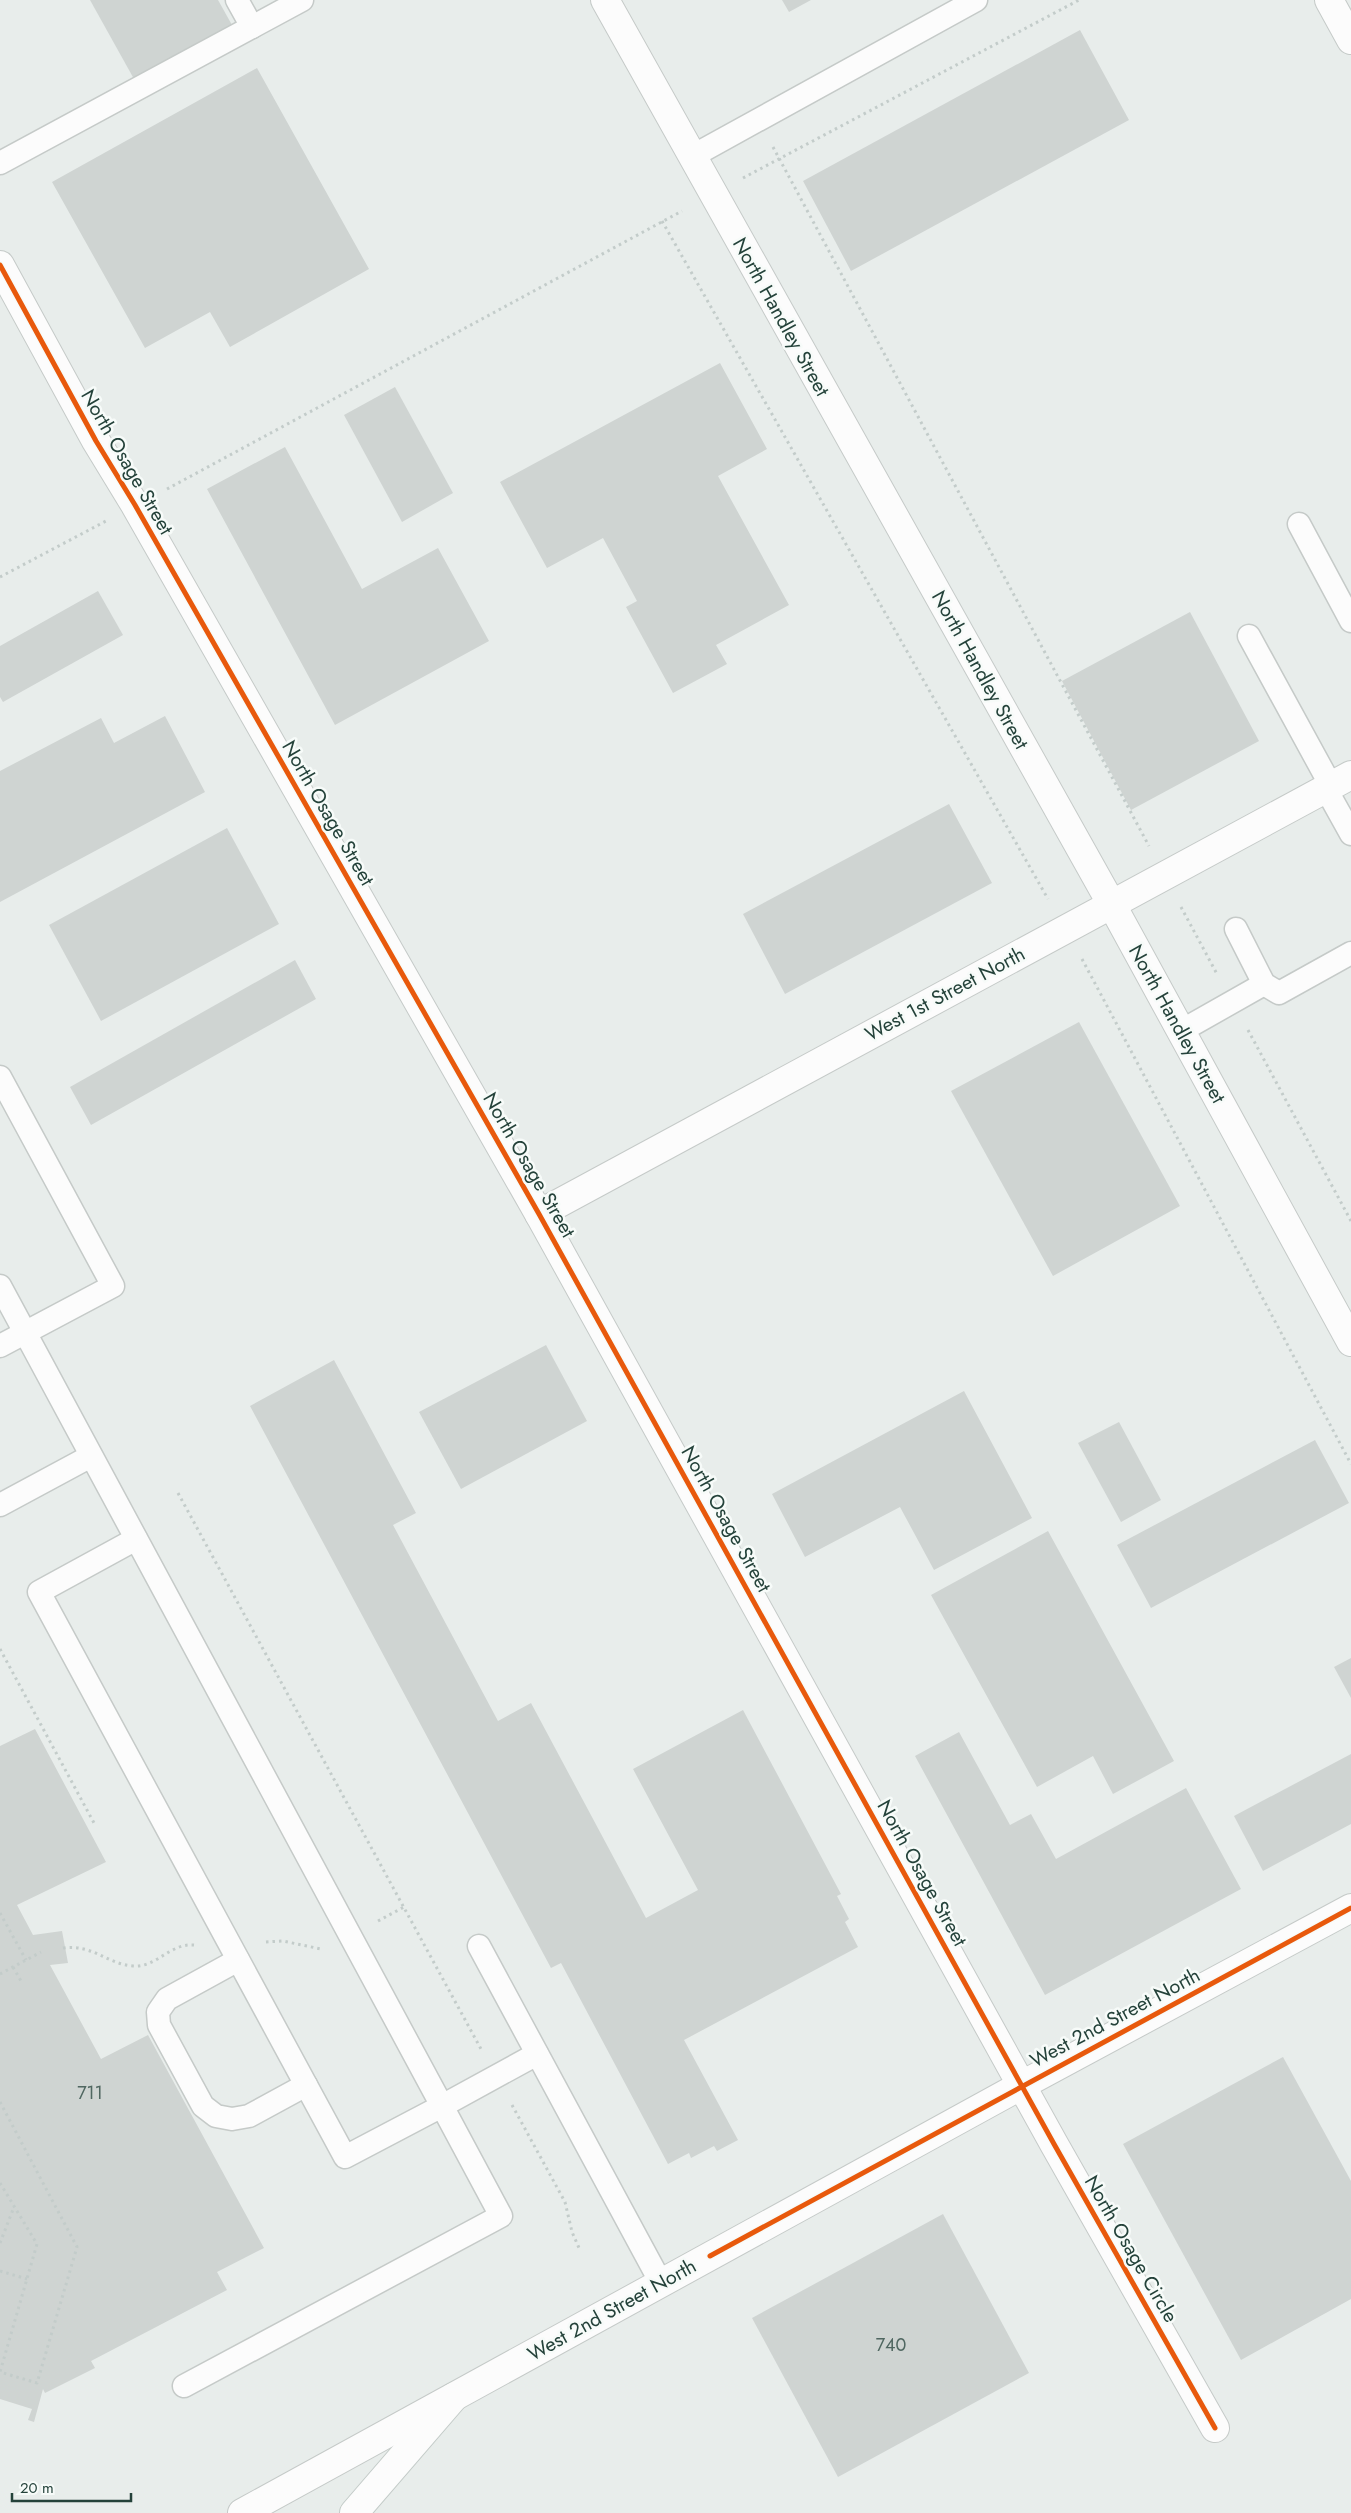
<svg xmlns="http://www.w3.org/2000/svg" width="1351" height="2513" font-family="Jost,sans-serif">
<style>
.building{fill:#cfd4d2}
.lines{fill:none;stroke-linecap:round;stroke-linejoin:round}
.service-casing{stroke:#c5cac8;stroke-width:25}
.minor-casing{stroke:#c5cac8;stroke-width:30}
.tertiary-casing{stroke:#c5cac8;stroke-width:30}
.secondary-casing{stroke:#c3cbc8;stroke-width:30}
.path{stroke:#c3ccca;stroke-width:3;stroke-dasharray:2.5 4;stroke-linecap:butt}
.service{stroke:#fcfcfc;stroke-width:22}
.minor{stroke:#fcfcfc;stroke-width:28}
.tertiary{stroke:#fcfcfc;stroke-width:28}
.secondary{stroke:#fcfcfc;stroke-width:28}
.cycleway-casing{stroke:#f7fbf9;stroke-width:8}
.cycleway{stroke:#e8590c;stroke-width:5}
.labels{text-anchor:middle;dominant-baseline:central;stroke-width:5;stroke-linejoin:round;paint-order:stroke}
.number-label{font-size:18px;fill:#506761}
.street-label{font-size:20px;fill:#24423a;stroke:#f7fbf9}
</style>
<rect width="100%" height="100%" fill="#e8edeb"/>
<g class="building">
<polygon points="90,0 218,0 232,25 134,79"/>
<polygon points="782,0 811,0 789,12"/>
<polygon points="1080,30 1129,120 851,271 803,181"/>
<polygon points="257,68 369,269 230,347 210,312 145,348 52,182"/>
<polygon points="720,363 767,449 718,476 789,605 716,645 727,664 673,693 626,607 637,601 603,538 547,568 500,482"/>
<polygon points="395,387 453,493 402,522 344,415"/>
<polygon points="285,447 362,589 438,548 489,641 335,725 207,489"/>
<polygon points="98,591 123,635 3,702 0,697 0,646"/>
<polygon points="1190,612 1259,741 1131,810 1062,681"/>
<polygon points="165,716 205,792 0,902 0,771 101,718 114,743"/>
<polygon points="949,804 992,883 785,994 743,914"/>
<polygon points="227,828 279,924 101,1021 49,925"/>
<polygon points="295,960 316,999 91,1125 70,1087"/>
<polygon points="1079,1022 1180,1206 1053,1276 951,1091"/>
<polygon points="546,1345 587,1421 461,1489 419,1412"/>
<polygon points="334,1360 416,1513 393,1525 498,1721 531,1703 646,1918 698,1890 633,1769 743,1710 841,1894 837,1896 849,1919 845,1922 858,1947 684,2040 738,2140 717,2151 714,2146 691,2158 689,2153 668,2164 561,1963 551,1968 250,1406"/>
<polygon points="964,1391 1032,1518 934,1570 900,1507 805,1557 772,1494"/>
<polygon points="1119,1422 1161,1500 1121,1522 1078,1443"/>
<polygon points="1315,1440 1349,1503 1151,1608 1117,1545"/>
<polygon points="1048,1531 1174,1761 1113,1794 1093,1756 1037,1787 931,1595"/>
<polygon points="1351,1658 1351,1698 1334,1667"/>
<polygon points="35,1729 106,1862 17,1905 33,1935 62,1931 68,1963 50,1965 101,2059 148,2035 264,2248 217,2272 227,2290 91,2361 95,2368 45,2393 43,2389 34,2422 28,2420 32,2409 0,2399 0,1746"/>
<polygon points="959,1732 1010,1825 1031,1814 1056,1859 1186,1788 1241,1889 1045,1995 915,1756"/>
<polygon points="1351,1754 1351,1824 1263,1871 1234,1816"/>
<polygon points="1283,2057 1351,2181 1351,2299 1241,2360 1123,2144"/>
<polygon points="943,2214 1029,2373 838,2477 752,2318"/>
</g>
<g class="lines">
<defs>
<g id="service">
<polyline points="237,0 252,27"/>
<polyline points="691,157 976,0"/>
<polyline points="0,163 302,0"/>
<polyline points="1299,524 1351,621"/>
<polyline points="1249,636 1331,786"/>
<polyline points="1326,789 1351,834"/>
<polyline points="1236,929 1264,984 1279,993 1351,953"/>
<polyline points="1181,1031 1264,984"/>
<polyline points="0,1077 113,1286 0,1346"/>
<polyline points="0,1286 442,2106 537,2054"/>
<polyline points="0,1505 91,1456"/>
<polyline points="136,1539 39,1592 345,2157 442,2106 501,2216 184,2386"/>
<polyline points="479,1946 661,2283"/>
<polyline points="238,1960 167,1999 158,2012 159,2025 203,2106 216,2116 232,2119 249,2116 306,2085"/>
</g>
<g id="minor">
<polyline points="605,0 1112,905 1351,1342"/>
<polyline points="1329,0 1351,40"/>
<polyline points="0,265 96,441 135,505 539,1214 1054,2144 1215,2428"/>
<polyline points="539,1214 1351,775"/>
</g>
<polyline id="tertiary" points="242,2513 1022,2085 1351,1908"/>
<polyline id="secondary" points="354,2513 454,2397"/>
</defs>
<use href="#service" class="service-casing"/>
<use href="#minor" class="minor-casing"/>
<use href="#tertiary" class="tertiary-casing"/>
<use href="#secondary" class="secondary-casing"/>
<g class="path">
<polyline points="773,147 1149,846"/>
<polyline points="743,178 1079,0"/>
<polyline points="662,221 1048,899"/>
<polyline points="167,489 682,211"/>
<polyline points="0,577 106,521"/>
<polyline points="1181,907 1217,974"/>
<polyline points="1082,959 1351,1464"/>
<polyline points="1248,1030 1351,1221"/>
<polyline points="178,1493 481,2049"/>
<polyline points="0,1649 94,1823"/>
<polyline points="0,1913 26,1960"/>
<polyline points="378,1921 404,1907"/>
<polyline points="266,1942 283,1941 321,1949"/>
<path d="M63,1948C93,1944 107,1964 133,1966C156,1968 170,1943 194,1945"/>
<polyline points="13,1967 21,1981"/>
<polyline points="0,1974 41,1952"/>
<polyline points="0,2102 77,2247 37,2383 0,2372"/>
<polyline points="512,2105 565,2202 572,2232 579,2248"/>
<polyline points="0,2183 37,2244 0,2372"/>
<polyline points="0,2243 14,2207"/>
<polyline points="0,2271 27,2279"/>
</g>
<use href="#service" class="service"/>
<use href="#minor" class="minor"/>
<use href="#tertiary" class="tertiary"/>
<use href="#secondary" class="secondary"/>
<defs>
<g id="cycleway">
<polyline points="0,265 96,441 135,505 539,1214 1054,2144 1215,2428"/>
<polyline points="710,2256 1351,1908"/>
</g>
</defs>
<use href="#cycleway" class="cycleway-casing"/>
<use href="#cycleway" class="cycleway"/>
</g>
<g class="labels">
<g class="number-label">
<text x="90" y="2093">711</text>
<text x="891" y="2345">740</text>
</g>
<g class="street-label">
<text transform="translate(781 317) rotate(61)">North Handley Street</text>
<text transform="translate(127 462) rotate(60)">North Osage Street</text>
<text transform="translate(980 670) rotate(61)">North Handley Street</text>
<text transform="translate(328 813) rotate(60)">North Osage Street</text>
<text transform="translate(945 994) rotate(-28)">West 1st Street North</text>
<text transform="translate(1177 1024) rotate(61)">North Handley Street</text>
<text transform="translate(529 1165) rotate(60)">North Osage Street</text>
<text transform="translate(726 1519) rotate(61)">North Osage Street</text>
<text transform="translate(922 1873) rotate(61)">North Osage Street</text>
<text transform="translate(1115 2018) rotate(-28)">West 2nd Street North</text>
<text transform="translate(1131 2249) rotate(60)">North Osage Circle</text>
<text transform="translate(612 2310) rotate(-29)">West 2nd Street North</text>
</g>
</g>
<path d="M12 2493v8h119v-8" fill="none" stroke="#24423a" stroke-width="2.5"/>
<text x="20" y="2493" font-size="15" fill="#24423a" stroke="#f7fbf9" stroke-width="4" paint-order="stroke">20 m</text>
</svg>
